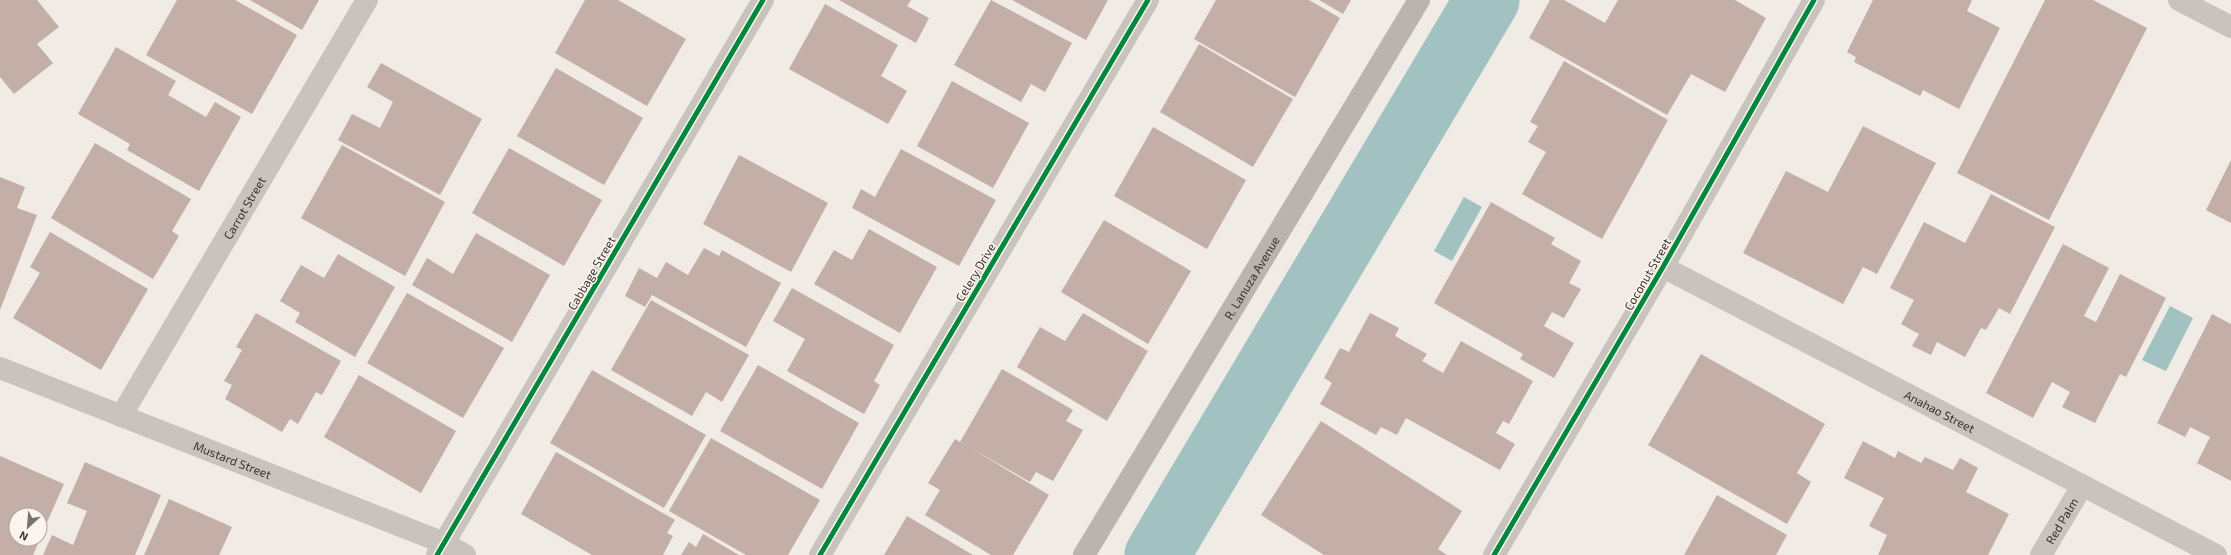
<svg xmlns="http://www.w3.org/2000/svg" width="2231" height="555" font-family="'Exo 2',sans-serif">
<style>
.water{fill:#a1c2c1}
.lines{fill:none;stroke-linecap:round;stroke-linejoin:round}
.river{stroke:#a1c2c1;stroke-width:65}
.building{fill:#c3afa7}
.minor{stroke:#c9c3be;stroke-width:22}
.secondary{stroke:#bab3ae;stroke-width:22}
.cycleway-casing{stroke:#fbf5ee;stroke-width:8}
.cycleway{stroke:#00873e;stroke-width:5}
.labels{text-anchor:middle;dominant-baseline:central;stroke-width:3;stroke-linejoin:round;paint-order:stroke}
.street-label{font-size:12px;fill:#3b302b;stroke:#fbf5ee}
</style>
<rect width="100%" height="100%" fill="#f0ebe5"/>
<g class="water">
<polygon points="1464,197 1482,207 1452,261 1434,251"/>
<polygon points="2170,306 2193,318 2166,371 2142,360"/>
</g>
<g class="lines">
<polyline class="river" points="1157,555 1487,0"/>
</g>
<g class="building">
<polygon points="0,0 37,0 59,27 37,44 53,63 14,94 0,77"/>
<polygon points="177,0 235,0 297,35 252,114 146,55"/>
<polygon points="250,0 319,0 302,30"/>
<polygon points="585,0 618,0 686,39 647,106 555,53"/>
<polygon points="839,0 911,0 907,6 929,18 916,43"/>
<polygon points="991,0 1072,43 1045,92 1031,84 1021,102 954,65"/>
<polygon points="1012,0 1108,0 1086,40"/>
<polygon points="1216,0 1309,0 1340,18 1295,97 1194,39"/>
<polygon points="1319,0 1351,0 1343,14"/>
<polygon points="1550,0 1564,0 1605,23 1618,0 1735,0 1766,18 1725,92 1691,74 1667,115 1529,38"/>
<polygon points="1873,0 1972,0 1967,11 2000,28 1959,109 1923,90 1920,96 1854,62 1856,57 1847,52"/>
<polygon points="2045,0 2093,0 2147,28 2049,220 1957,173"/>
<polygon points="825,4 898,45 881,76 907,91 888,124 789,69"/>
<polygon points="1199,44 1293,99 1253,167 1160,112"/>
<polygon points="116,47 176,81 168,95 206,117 215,102 241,117 199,191 127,150 130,144 78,114"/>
<polygon points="1564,61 1668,120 1602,239 1522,194 1546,152 1528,142 1538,126 1530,122"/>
<polygon points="381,63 482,119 440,195 338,140 352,114 380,128 393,102 367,87"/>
<polygon points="556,68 643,118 604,185 517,136"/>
<polygon points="952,81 1029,123 993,188 917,146"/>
<polygon points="1863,126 1936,163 1877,274 1863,267 1843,304 1743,253 1786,171 1828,192"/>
<polygon points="1153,127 1246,180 1207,249 1114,196"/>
<polygon points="95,143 191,199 172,231 179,236 153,279 51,218"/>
<polygon points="342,145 445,202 405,276 301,218"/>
<polygon points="509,148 602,200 564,266 472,213"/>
<polygon points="901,149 996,200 959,266 852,208 861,189 875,197"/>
<polygon points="739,155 828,203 791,272 703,224"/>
<polygon points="2231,160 2231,223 2206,210"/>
<polygon points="0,177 25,187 17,208 37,215 0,310"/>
<polygon points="1991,194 2055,227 2010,314 1999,308 1986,330 1981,328 1965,357 1937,342 1931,355 1912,346 1919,334 1901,324 1914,300 1890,288 1924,222 1965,243"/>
<polygon points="1491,202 1555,238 1551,244 1581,261 1569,283 1581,289 1564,318 1552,312 1544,326 1574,343 1554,378 1520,359 1523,354 1434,303"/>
<polygon points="1104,220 1191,271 1148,344 1061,292"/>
<polygon points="869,229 937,267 900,333 814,284 834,250 852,260"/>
<polygon points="50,232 148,289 101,370 13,318 40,273 30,267"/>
<polygon points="476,233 550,275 512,342 412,285 427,258 453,274"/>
<polygon points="2063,244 2109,268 2084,316 2096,322 2120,274 2166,298 2126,377 2120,374 2095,423 2062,407 2070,392 2052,382 2033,418 1986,393"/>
<polygon points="704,248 719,256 722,250 781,283 746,347 652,295 645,307 625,296 639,268 657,278 666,262 688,275"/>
<polygon points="338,254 395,287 355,357 295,322 300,313 280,301 301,265 324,278"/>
<polygon points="792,288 894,345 874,381 880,385 864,414 787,371 805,339 773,321"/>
<polygon points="407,293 504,348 463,418 367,363"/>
<polygon points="651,300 749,355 722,402 706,392 692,416 611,370"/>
<polygon points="256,313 341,361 322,395 316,392 298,424 290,419 282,432 225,399 232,385 224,381 242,350 236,347"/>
<polygon points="1083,313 1148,351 1107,421 1017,367 1040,327 1065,341"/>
<polygon points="1370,313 1399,328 1395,336 1427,354 1422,361 1443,373 1461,341 1533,381 1509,424 1503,421 1496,433 1515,444 1500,470 1406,418 1397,435 1381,427 1376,435 1320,404 1332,383 1324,378 1340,348 1349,352"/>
<polygon points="2212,314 2231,324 2231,481 2197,463 2210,437 2190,427 2185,437 2157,423"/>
<polygon points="1701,354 1825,424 1797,473 1811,482 1787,524 1648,445"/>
<polygon points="758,365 859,423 822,489 720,431"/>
<polygon points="1002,369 1073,410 1066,421 1083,430 1053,481 1036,472 1030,482 969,447 1049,495 1013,555 991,555 925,515 940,490 928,483 955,439 960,442"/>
<polygon points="592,370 706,435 664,508 550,443"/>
<polygon points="359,375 456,431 421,493 324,437"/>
<polygon points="1321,421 1462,511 1438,549 1447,555 1324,555 1261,515"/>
<polygon points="711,438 820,500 788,555 746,555 669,511"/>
<polygon points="1863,441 1895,458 1898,451 1921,463 1925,457 1953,470 1960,458 1978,468 1966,492 2009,514 1988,555 1878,555 1887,535 1869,526 1884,498 1844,478"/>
<polygon points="556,452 675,520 667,533 673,536 663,555 592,555 521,514"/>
<polygon points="0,456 64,484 40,538 40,515 16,515 16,539 40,539 33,555 0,555"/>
<polygon points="85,462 161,495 135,555 43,555 52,535 73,545 87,511 67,503"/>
<polygon points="1717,495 1787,535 1776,555 1684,555"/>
<polygon points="169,499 232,527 219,555 144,555"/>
<polygon points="907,516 973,555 884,555"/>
<polygon points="703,534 739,555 681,555 689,542 696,547"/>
</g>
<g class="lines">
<g class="minor">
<polyline points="2179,0 2231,27"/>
<path id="s1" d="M1663,267L2216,555"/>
<path id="s2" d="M0,368L444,543L465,555"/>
<path id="s3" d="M121,416L367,0"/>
<polyline points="437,555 763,0"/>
<polyline points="820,555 1148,0"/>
<polyline points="1494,555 1663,267 1814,0"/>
<path id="s4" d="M2041,555L2082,486"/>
</g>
<path class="secondary" id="s5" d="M1084,555L1419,0"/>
<defs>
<g id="cycleway">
<polyline points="437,555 763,0"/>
<polyline points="820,555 1148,0"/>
<polyline points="1494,555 1663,267 1814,0"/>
</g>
</defs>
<use href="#cycleway" class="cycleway-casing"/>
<use href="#cycleway" class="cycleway"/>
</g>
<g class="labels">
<g class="street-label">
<text stroke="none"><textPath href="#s3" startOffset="242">Carrot Street</textPath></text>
<text transform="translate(975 272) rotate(-59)">Celery Drive</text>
<text transform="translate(591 273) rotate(-60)">Cabbage Street</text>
<text transform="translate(1647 274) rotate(-60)">Coconut Street</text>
<text stroke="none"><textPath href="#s5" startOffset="324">R. Lanuza Avenue</textPath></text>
<text stroke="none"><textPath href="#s1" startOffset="312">Anahao Street</textPath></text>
<text stroke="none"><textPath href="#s2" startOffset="250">Mustard Street</textPath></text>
<text stroke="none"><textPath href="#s4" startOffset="40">Red Palm</textPath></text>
</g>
</g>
<g transform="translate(28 527) rotate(206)"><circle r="19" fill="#fbf5ee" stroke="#aea6a0"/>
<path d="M0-3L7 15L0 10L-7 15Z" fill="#7a716c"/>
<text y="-6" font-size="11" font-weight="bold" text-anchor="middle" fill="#3b302b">N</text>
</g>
</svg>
